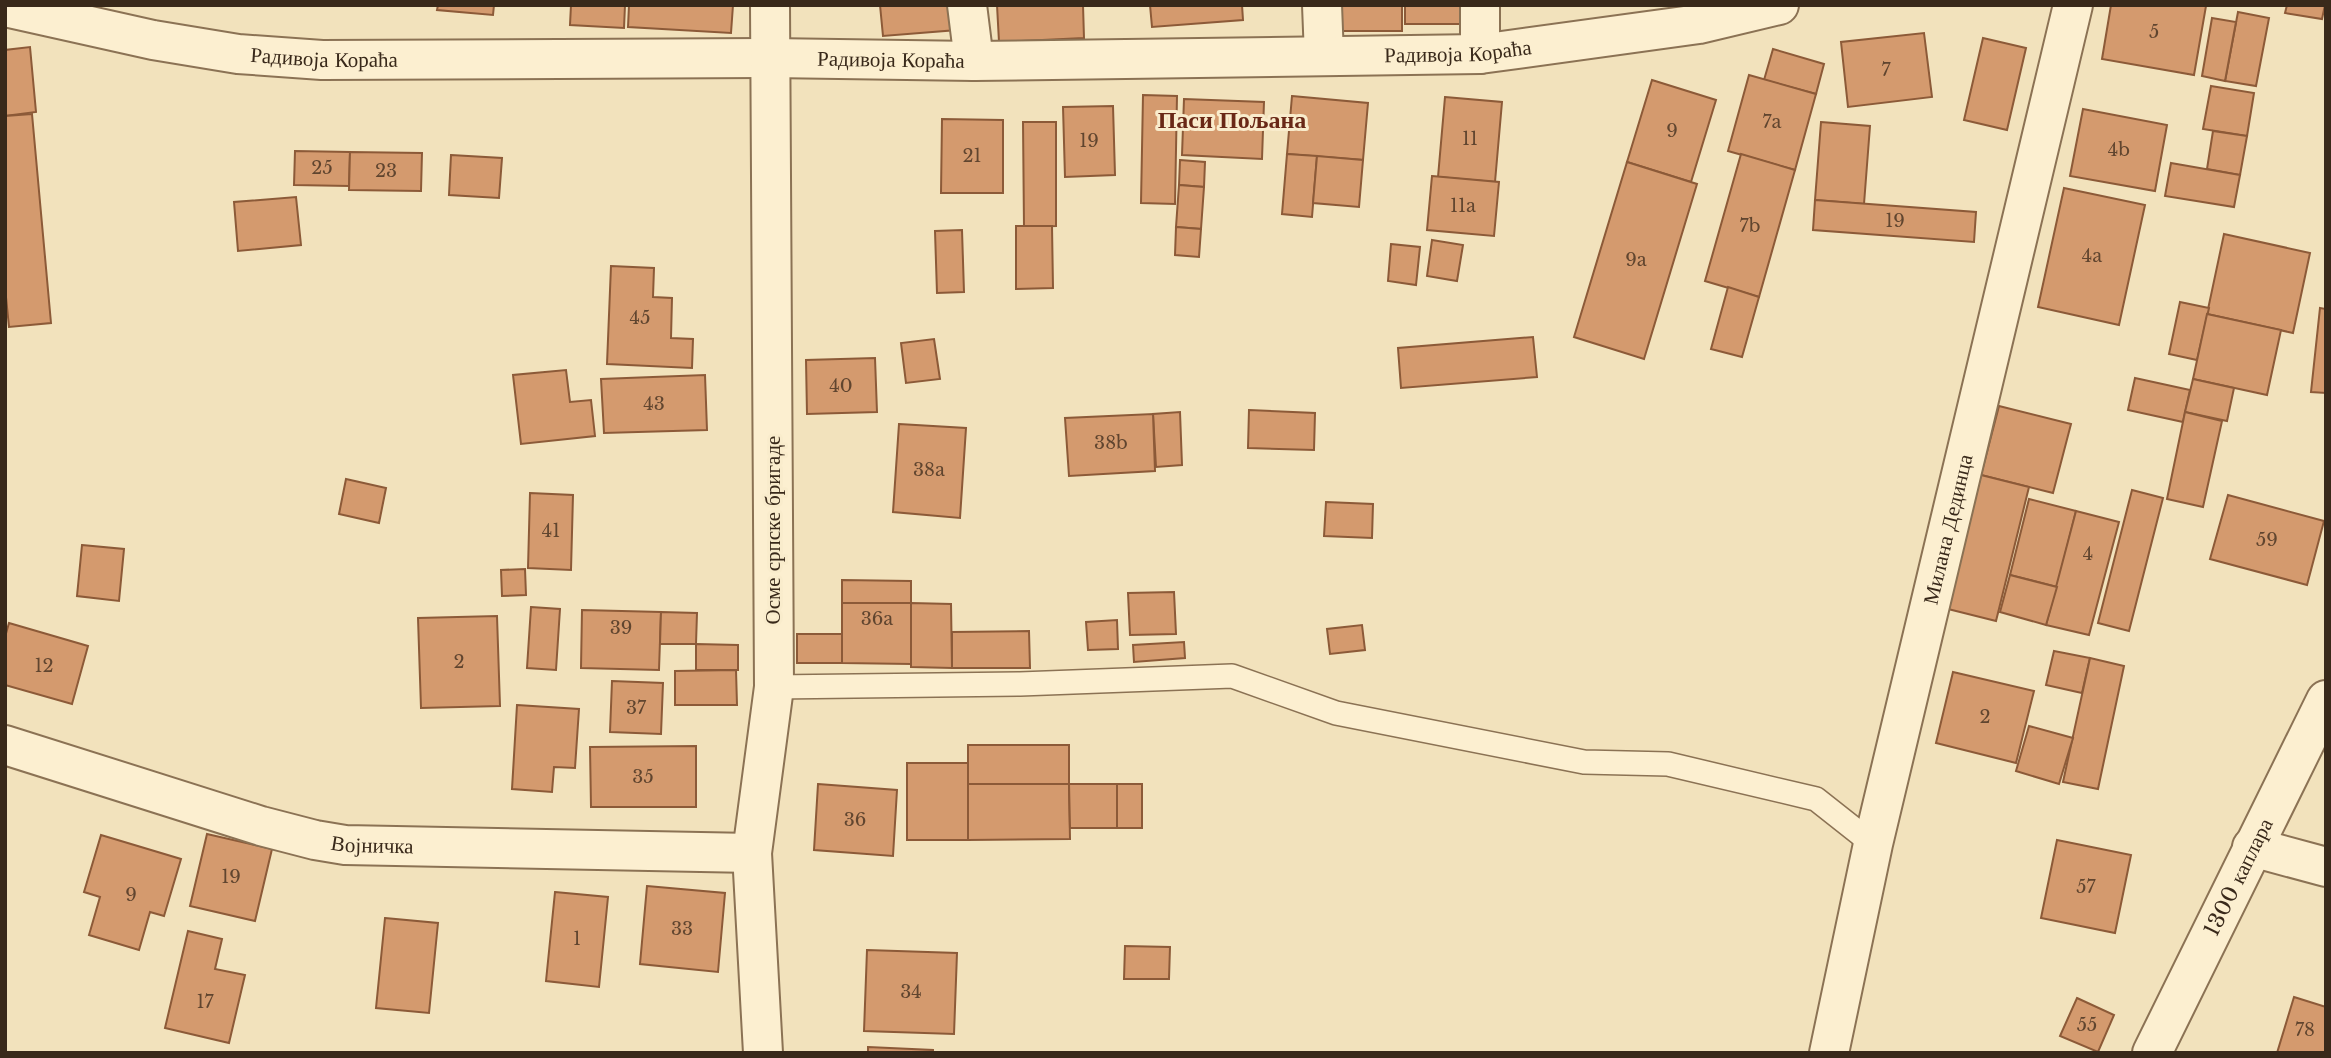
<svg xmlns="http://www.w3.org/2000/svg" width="2331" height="1058" font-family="'Libre Baskerville',serif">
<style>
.building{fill:#d49a6e;stroke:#8c5a38;stroke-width:2}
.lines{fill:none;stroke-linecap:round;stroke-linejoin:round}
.service-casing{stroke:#8b7254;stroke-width:26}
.minor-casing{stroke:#8b7254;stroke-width:42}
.service{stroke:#fcefd0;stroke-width:23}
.minor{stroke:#fcefd0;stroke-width:38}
.labels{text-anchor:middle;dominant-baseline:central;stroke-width:6;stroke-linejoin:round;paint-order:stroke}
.number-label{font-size:18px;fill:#60452f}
.street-label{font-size:21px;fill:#39291a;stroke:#f9eccc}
.quarter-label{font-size:24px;font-weight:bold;fill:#692816;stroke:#f9eccc}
</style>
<rect width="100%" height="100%" fill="#f2e2bc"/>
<g class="building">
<polygon points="438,5 494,5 493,15 437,10"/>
<polygon points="571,5 625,5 624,28 570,25"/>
<polygon points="629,5 733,5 731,33 628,27"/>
<polygon points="880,5 955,5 957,30 883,36"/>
<polygon points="997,5 1083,5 1084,38 999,42"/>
<polygon points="1150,5 1242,5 1243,20 1152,27"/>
<rect x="1341" y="5" width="61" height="26"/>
<rect x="1405" y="5" width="59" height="19"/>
<polygon points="2111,5 2206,6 2194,75 2102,59"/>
<polygon points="2287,5 2325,5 2322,19 2285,13"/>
<polygon points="2238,12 2269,18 2256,86 2225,81"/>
<polygon points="2212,18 2236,22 2225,81 2202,76"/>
<polygon points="1924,33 1932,97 1848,107 1841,42"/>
<polygon points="1983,38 2026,48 2007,130 1964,120"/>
<polygon points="30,47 36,112 5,116 5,50"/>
<polygon points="1773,49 1824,64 1816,94 1764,80"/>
<polygon points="1749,75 1816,94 1795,170 1728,151"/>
<polygon points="1652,80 1716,100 1691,182 1627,162"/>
<polygon points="2211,86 2254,93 2247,136 2203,129"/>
<polygon points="1143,95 1177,96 1175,204 1141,203"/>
<polygon points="1292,96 1368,103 1363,160 1287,154"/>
<polygon points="1445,97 1502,102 1495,182 1438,177"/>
<polygon points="1184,99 1264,102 1262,159 1182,155"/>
<polygon points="1113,106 1115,175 1065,177 1063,107"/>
<polygon points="2083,109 2167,125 2155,191 2070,176"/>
<polygon points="32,114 51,323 9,327 5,287 5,116"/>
<polygon points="942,119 1003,120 1003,193 941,193"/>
<polygon points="1023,122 1056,122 1056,226 1024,227"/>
<polygon points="1821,122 1870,126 1864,204 1815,200"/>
<polygon points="2213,131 2247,136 2240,175 2207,169"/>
<polygon points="295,151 350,152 349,186 294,185"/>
<polygon points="350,152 422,153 421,191 349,190"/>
<polygon points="1287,154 1317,156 1312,217 1282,214"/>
<polygon points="1741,154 1795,170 1759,297 1705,281"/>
<polygon points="451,155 502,158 499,198 449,195"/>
<polygon points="1317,156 1363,160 1359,207 1313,203"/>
<polygon points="1180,160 1205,162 1204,187 1179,185"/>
<polygon points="1627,162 1697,184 1644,359 1574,337"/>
<polygon points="2171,163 2240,175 2234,207 2165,196"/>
<polygon points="1432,176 1499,182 1494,236 1427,230"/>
<polygon points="1179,185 1204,187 1201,229 1176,227"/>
<polygon points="2064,188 2145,205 2119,325 2038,307"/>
<polygon points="296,197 301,245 238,251 234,202"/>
<polygon points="1815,200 1976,212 1974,242 1813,230"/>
<polygon points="1016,226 1052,226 1053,288 1016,289"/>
<polygon points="1176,227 1201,229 1199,257 1175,255"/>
<polygon points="962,230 964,292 937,293 935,231"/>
<polygon points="2224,234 2310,253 2293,333 2207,314"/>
<polygon points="1432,240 1463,245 1457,281 1427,276"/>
<polygon points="1391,244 1420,247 1416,285 1388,281"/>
<polygon points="611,266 654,268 653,297 672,298 671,338 693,339 692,368 607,364"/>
<polygon points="1728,287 1759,297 1742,357 1711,349"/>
<polygon points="2180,302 2209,308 2197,360 2169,354"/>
<polygon points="2320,308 2326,309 2326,393 2311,392"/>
<polygon points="2207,314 2281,330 2267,395 2193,379"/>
<polygon points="1533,337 1537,377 1401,388 1398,348"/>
<polygon points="934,339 940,379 906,383 901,343"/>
<polygon points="875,358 877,412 807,414 806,360"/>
<polygon points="566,370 570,402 591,400 595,436 521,444 513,375"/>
<polygon points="705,375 707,430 604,433 601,379"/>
<polygon points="2135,378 2190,390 2183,422 2128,410"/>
<polygon points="2193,379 2234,388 2227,421 2185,412"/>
<polygon points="1999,406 2071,424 2053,493 1981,475"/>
<polygon points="1249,410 1315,413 1314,450 1248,448"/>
<polygon points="1180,412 1182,465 1156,467 1153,414"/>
<polygon points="2185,412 2222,421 2203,507 2167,499"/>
<polygon points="1153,414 1155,471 1069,476 1065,418"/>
<polygon points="899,424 966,428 960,518 893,512"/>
<polygon points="1981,475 2029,487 1996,621 1948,609"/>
<polygon points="346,479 386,488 379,523 339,514"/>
<polygon points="2132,490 2163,498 2129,631 2098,623"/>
<polygon points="530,493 573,495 571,570 528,568"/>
<polygon points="2228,495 2324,521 2307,585 2210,559"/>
<polygon points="2029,499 2076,511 2057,587 2010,575"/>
<polygon points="1326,502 1373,504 1372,538 1324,536"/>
<polygon points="2076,511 2119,522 2089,635 2046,625"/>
<polygon points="82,545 124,549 119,601 77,596"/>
<polygon points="525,569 526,595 502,596 501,570"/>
<polygon points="2010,575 2057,587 2046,625 2000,612"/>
<polygon points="842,580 911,581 911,603 842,603"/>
<polygon points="1174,592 1176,634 1130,635 1128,593"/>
<polygon points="842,603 911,603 911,664 842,663"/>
<polygon points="911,603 951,604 952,668 911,667"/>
<polygon points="531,607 560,609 556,670 527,668"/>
<polygon points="582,610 661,612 659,670 581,668"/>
<polygon points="661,612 697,613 696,644 660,644"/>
<polygon points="497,616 500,706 421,708 418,618"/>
<polygon points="1117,620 1118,649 1088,650 1086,622"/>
<polygon points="9,623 88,646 72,704 5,685 5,637"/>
<polygon points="1362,625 1365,650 1330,654 1327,629"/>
<polygon points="1029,631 1030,668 952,668 952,632"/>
<rect x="797" y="634" width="45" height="29"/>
<polygon points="1184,642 1185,658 1134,662 1133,645"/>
<polygon points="696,644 738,645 738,670 696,670"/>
<polygon points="2054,651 2090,658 2082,693 2046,685"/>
<polygon points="2090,658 2124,666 2098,789 2063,782"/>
<polygon points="736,670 737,705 675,705 675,671"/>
<polygon points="1953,672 2034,691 2016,763 1936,743"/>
<polygon points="612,681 663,683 661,734 610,732"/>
<polygon points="517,705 579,709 575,768 554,767 552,792 512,789"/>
<polygon points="2029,726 2073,738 2059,784 2016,771"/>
<rect x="968" y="745" width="101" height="39"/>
<polygon points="696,746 696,807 591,807 590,747"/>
<rect x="907" y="763" width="61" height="77"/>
<polygon points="818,784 897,790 893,856 814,850"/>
<polygon points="968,784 1069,784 1070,839 968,840"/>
<polygon points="1069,784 1117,784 1117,828 1070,828"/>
<rect x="1117" y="784" width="25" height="44"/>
<polygon points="207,834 272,849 255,921 190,906"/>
<polygon points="101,835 181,859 164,916 150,912 139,950 89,935 100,897 84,892"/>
<polygon points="2057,840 2131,855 2115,933 2041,918"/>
<polygon points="647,886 725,893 718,972 640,964"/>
<polygon points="555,892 608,897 599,987 546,981"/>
<polygon points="385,918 438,923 429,1013 376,1008"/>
<polygon points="188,931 222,939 215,969 245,975 229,1043 165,1028"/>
<polygon points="1125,946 1170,947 1169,979 1124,979"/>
<polygon points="867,950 957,953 954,1034 864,1031"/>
<polygon points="2294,997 2326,1007 2326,1053 2277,1053"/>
<polygon points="2077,998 2114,1015 2098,1052 2060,1036"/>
<polygon points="868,1047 933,1050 933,1053 868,1053"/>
</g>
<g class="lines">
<defs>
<polyline id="service" points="774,687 1020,684 1232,676 1336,713 1584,762 1668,764 1816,799 1873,844"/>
<g id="minor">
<polyline points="967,5 974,61"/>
<polyline points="1322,5 1324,56"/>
<path id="s1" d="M5,7L153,40L238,54L322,60L771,58L974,61L1480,54L1699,24L1779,5"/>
<polyline points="1480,54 1480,5"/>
<path id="s2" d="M5,745L261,826L315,840L345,845L752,853"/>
<polyline points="2252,847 2326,867"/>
<polyline points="763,1053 752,853 774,687 770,5"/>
<path id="s3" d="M1829,1053L1873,844L2073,5"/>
<path id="s4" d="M2152,1053L2326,700"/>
</g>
</defs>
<use href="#service" class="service-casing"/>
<use href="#minor" class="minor-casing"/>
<use href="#service" class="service"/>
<use href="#minor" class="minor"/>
</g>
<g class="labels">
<g class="number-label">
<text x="2154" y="32">5</text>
<text x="1886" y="70">7</text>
<text x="1772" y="122">7a</text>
<text x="1672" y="131">9</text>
<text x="1470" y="139">11</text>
<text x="1089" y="141">19</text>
<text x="2119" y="150">4b</text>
<text x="972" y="156">21</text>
<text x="322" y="168">25</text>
<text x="386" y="171">23</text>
<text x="1463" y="206">11a</text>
<text x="1895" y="221">19</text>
<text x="1750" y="226">7b</text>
<text x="2092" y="256">4a</text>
<text x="1636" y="260">9a</text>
<text x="640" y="318">45</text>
<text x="841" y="386">40</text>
<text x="654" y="404">43</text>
<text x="1111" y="443">38b</text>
<text x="929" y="470">38a</text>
<text x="551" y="531">41</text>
<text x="2267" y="540">59</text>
<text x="2088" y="554">4</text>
<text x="877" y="619">36a</text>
<text x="621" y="628">39</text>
<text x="459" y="662">2</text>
<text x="44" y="666">12</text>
<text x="636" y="708">37</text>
<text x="1985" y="717">2</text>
<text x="643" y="777">35</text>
<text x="855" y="820">36</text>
<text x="231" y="877">19</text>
<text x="2086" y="887">57</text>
<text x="131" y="895">9</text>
<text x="682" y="929">33</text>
<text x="577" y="939">1</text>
<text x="911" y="992">34</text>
<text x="205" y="1002">17</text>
<text x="2087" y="1025">55</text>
<text x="2305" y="1030">78</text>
</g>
<g class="street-label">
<text stroke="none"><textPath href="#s1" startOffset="1458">Радивоја Кораћа</textPath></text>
<text stroke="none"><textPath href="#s1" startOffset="324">Радивоја Кораћа</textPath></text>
<text stroke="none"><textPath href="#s1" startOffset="891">Радивоја Кораћа</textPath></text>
<text stroke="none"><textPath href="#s3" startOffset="537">Милана Дединца</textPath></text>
<text transform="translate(773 530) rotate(-90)">Осме српске бригаде</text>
<text stroke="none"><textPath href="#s2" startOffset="382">Војничка</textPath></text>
<text stroke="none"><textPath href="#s4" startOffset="196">1300 каплара</textPath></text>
</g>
<g class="quarter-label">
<text x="1232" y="119">Паси Пољана</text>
</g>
</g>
<rect width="2331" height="1058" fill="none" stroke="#39291a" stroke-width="14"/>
</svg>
